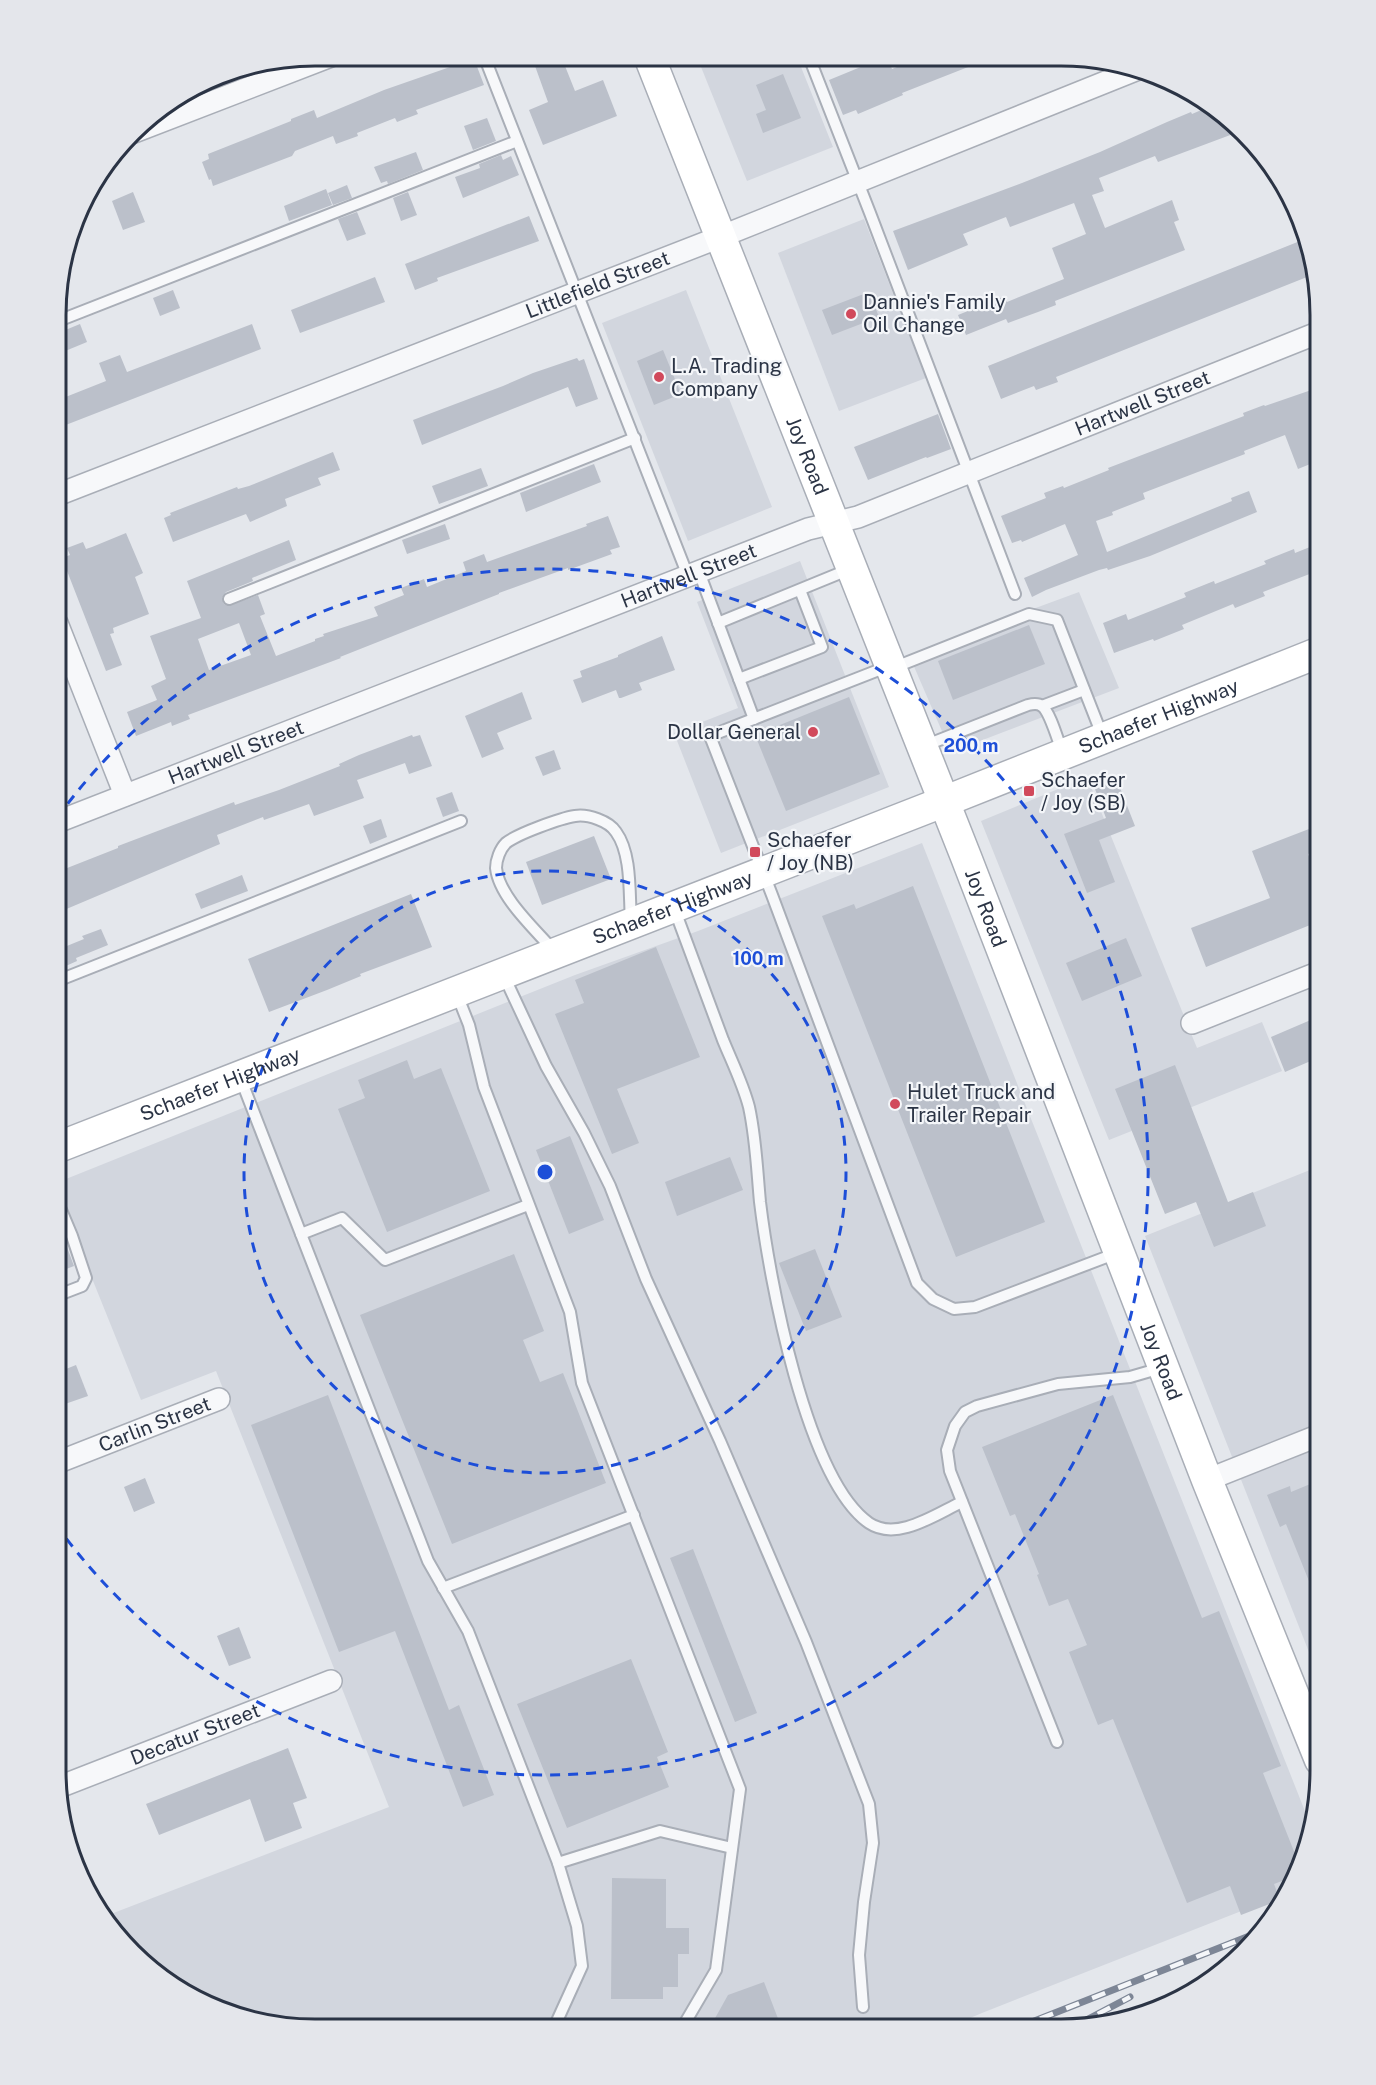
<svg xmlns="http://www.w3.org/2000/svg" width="1376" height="2085" font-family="'Public Sans',sans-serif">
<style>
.built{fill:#d2d6de}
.building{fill:#bbc0ca;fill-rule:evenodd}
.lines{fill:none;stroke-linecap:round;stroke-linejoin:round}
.lane-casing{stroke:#a9aeb7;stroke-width:14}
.street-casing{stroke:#a9aeb7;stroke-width:24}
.secondary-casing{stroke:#a9aeb7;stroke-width:33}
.lane{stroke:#f7f8fa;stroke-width:10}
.street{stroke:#f7f8fa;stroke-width:21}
.secondary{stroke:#fff;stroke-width:30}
.rail-casing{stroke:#7d8696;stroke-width:7}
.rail{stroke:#f4f6f9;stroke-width:4.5;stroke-dasharray:14;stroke-linecap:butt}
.ring{fill:none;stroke:#1d4ed8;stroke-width:3;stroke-dasharray:10 8}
.poi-dot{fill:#d1495b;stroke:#f4f6f9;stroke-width:2}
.labels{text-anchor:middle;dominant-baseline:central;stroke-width:4.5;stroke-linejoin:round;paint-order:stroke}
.street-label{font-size:20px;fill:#2b3445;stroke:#f4f6f9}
.poi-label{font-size:20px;fill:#2b3445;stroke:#f4f6f9;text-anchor:start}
.rim{fill:none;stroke:#2b3445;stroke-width:3}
.centre{fill:#1d4ed8;stroke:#f4f6f9;stroke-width:3}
.ring-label{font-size:18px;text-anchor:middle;font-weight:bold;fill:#1d4ed8;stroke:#f4f6f9;stroke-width:4.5;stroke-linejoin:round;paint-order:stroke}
</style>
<rect width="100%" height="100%" fill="#e4e7ec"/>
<g class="built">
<polygon points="697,57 797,57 833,147 747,181"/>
<polygon points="864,219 926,378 839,411 778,253"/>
<polygon points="686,290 772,507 688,541 602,323"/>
<polygon points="800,561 889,787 721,853 674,733 738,708 697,602"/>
<polygon points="1079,592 1119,688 951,752 909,655"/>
<polygon points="1087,777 1197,1048 1262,1022 1282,1071 1109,1140 981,821"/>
<polygon points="922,843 1312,1829 1307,1854 1287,1893 982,2013 944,2029 281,2027 216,2010 157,1976 109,1928 103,1917 389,1807 216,1371 141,1400 56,1189 56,1183 575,975 698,931"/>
<polygon points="1320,1166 1320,1680 1145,1236"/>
</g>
<g class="building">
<polygon points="473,56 484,85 416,110 418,114 397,122 395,118 357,133 358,136 336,144 333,136 295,151 292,156 213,186 211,179 209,180 202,162 209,159 208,154 291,121 291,119 314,110 317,118 384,90 450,67 449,65"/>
<polygon points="537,56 561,56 575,91 603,80 617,116 543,145 529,110 548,102 535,66 540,64"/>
<polygon points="885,57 887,57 892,69 921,57 991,58 902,93 903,95 858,114 856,110 843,115 829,80"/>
<polygon points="783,74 801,118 763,133 756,114 766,110 756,85"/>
<polygon points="1213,105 1219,109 1241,131 1158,162 1155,156 1099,178 1104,191 1092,195 1105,228 1172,200 1179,220 1174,222 1185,250 1055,301 1056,305 1038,312 1008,323 1006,319 966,335 958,315 1005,296 1007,302 1064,279 1052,248 1086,234 1074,203 1010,227 1006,217 963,234 968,245 908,270 893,231 1022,183 1100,152 1167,122 1191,112 1192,114"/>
<polygon points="487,118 496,141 473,150 464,126"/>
<polygon points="416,152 423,170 388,184 387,181 381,183 374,167"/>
<polygon points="501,155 503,160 511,156 519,175 463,198 455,177 480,168 479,164"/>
<polygon points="347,185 352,198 333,205 328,193"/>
<polygon points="326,189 332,205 289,221 284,206"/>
<polygon points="133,192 145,222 123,230 112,201"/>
<polygon points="408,192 417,215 401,221 393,198"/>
<polygon points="357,212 366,234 347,241 338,219"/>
<polygon points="529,216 539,241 437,278 438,281 415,290 405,264"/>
<polygon points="1305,239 1312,275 1056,377 1058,382 1036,390 1034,386 1001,399 988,366"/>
<polygon points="375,277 385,302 300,333 291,310"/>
<polygon points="173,290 180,308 160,316 153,298"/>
<polygon points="869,292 879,317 832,335 822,310"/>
<polygon points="80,324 87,342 58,354 58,333"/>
<polygon points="252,324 261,349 58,428 58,400 106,381 99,363 120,355 127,372"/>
<polygon points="663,350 681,394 654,405 637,361"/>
<polygon points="577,358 579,361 584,359 598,399 576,407 568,387 422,445 413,420 503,386 533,373"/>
<polygon points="1320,387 1320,460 1298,469 1285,435 1244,451 1245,454 1143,493 1145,499 1112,512 1113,515 1096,521 1107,552 1232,501 1231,498 1249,491 1257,512 1150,556 1108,570 1107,568 1099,570 1046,590 1032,597 1024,578 1078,555 1065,524 1022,542 1021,540 1012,543 1001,516 1046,498 1044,493 1063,486 1064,488 1109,470 1108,468 1244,416 1243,413 1264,405 1265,406"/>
<polygon points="938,414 951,449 927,458 926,457 868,480 854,447"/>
<polygon points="333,452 340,470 318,478 321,485 285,499 287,506 250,522 246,514 173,542 164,518 171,515 170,513 237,487 238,489 249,486"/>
<polygon points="594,464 601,482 526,512 520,493"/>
<polygon points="481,468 488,486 439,504 432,486"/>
<path d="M608,516L620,547L610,550L612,554L568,570V568L499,593V594L340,657L341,658L188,715L190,719L172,726L171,722L136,736L127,712L157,700L151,686L166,679L150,636L201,618L187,581L289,540L296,560L252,578L253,581L226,592L222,598L224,604L228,606L258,595L265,614L260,616L276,656L315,641V639L324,636L323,634L378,616L374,607L404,595L401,588L424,579L427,587L466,571L463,562L484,554L487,562L587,526L586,524ZM239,623L251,655L209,670L198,639Z"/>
<polygon points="445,524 450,539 407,554 402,540"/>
<polygon points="126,533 143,573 135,577 149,614 113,628 114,633 110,634 122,665 106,671 62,558 70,555 67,548 83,542 86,549 92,547"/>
<polygon points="1320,543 1320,570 1263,592 1265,596 1235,608 1233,604 1182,625 1184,629 1154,641 1153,639 1114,653 1103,623 1126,614 1128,620 1186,597 1184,593 1214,581 1215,584 1266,564 1264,561 1294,549 1295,553"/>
<polygon points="1029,625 1045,664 953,700 938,661"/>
<polygon points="662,636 675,670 639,683 642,690 621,698 619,698 616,690 582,703 573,680 582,677 580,671 618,657 618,655"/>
<polygon points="522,692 532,719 497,733 504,749 482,758 465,716"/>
<polygon points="849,697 880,774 786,811 755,735"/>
<polygon points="412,735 413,737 420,735 432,766 409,774 405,763 357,780 364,798 314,816 309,804 264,820 263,817 217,835 220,844 57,913 57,872 118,848 118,846 234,802 235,805 279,790 340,766 339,764 359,755"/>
<polygon points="554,750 561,769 543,776 535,757"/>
<polygon points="1117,780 1135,826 1099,840 1115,882 1087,893 1064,834 1106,818 1095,789"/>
<polygon points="452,792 459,811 443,817 436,798"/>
<polygon points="381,819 387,837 370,844 363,826"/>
<polygon points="1309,829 1317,850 1308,854 1320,885 1320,921 1206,967 1191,928 1270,898 1252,851"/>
<polygon points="594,836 611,879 542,905 526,862"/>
<polygon points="242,875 248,891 201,909 195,894"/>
<polygon points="913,886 1045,1222 956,1257 822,916 854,904 856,909"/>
<polygon points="411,894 432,947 360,974 361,976 327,990 269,1012 248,959"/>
<polygon points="101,929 108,945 76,958 77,961 57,970 57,950 84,939 82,936"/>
<polygon points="1126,938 1142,976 1082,1001 1066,963"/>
<polygon points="656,947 700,1057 617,1089 639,1143 612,1154 555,1014 584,1003 575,980"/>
<polygon points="1320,1016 1320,1057 1285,1072 1271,1037"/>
<polygon points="407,1060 414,1079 441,1068 490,1191 387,1232 338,1109 365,1098 358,1080"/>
<polygon points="1175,1065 1228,1202 1253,1192 1266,1226 1214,1247 1196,1202 1165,1214 1115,1089"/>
<polygon points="570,1136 604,1220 569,1234 536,1150"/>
<polygon points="730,1157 743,1190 677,1216 665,1182"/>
<polygon points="56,1218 74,1266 56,1273"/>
<polygon points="815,1249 842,1317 806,1331 779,1263"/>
<polygon points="514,1254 544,1331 523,1340 540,1382 563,1373 606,1483 452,1544 360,1315"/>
<polygon points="76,1365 88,1396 65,1404 56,1381 56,1373"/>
<polygon points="328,1395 449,1710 459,1705 494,1795 463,1807 395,1631 339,1652 251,1425"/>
<polygon points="1113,1395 1202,1618 1219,1611 1281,1766 1263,1773 1297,1859 1290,1862 1295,1876 1274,1884 1280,1900 1241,1915 1230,1886 1187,1903 1113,1719 1098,1725 1069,1652 1087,1645 1068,1599 1049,1606 1037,1575 1039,1574 1015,1514 1010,1516 982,1447"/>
<polygon points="145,1478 155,1503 134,1512 124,1487"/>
<polygon points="1320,1480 1320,1606 1319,1606 1286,1524 1280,1527 1267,1495 1290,1486 1291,1492"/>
<polygon points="693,1549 757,1713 735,1722 670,1558"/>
<polygon points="239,1627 251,1658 229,1666 217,1636"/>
<polygon points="631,1659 668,1752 657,1757 669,1787 567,1828 517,1704"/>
<polygon points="288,1748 307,1798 293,1803 302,1828 265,1842 250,1799 159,1835 146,1804"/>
<polygon points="612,1878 666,1879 666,1928 689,1928 689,1954 678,1954 678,1987 663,1987 663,1999 611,1999"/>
<polygon points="764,1982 782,2029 709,2029 728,1995"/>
</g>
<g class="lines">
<defs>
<g id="lane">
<polyline points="484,56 688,576"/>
<polyline points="809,57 870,213 1015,594"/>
<polyline points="58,321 517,141"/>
<polyline points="699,572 754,719"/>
<polyline points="229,599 635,438"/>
<polyline points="718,623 850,569"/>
<polyline points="889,666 710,736 772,895 917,1283 933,1299 954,1309 975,1307 1117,1253"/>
<polyline points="893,668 1029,614 1057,620 1102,735"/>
<polyline points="739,679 822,647 800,590"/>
<polyline points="1042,706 1084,690"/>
<path d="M924,746L1028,705C1032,704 1038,703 1042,706C1050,712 1058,741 1062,751"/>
<path d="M674,908C690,952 707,996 723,1040C732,1062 743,1084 749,1107C756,1139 757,1170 760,1202C769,1277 806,1479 869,1523C897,1542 936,1514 962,1502"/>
<path d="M553,950C535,929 499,897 496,868C496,860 500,849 506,843C517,834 561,818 575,816C588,814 609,821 616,832C632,854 629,894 631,921"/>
<polyline points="504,976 546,1066 584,1133 610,1186 646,1279 720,1441 806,1642 869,1804 873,1843 864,1902 859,1955 863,2007"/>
<polyline points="57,981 461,821"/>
<polyline points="456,992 469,1025 484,1087 570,1312 582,1383 740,1789 716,1970 682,2028"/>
<polyline points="240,1077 428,1561 468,1631 558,1863 577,1926 582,1966 557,2021 558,2028"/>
<polyline points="301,1234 342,1218 385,1260 528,1205"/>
<polyline points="56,1296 82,1286 86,1278 72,1236 56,1198"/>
<polyline points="443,1588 634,1515"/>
<polyline points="1057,1742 950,1471 947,1450 955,1426 965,1412 977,1406 1058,1384 1130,1377 1161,1368"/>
<polyline points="558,1863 660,1831 732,1848"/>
</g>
<g id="street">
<polyline points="134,132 331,56"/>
<path id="s1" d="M57,495L720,237L1138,69"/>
<polyline points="57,623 125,795"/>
<path id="s2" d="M57,822L808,529L858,517L1320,332"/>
<polyline points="1192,1023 1320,972"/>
<path id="s3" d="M56,1463L219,1399"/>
<polyline points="1207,1480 1320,1435"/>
<path id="s4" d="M59,1787L331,1681"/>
</g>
<g id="secondary">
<path id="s5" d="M649,56L966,857L1207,1480L1320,1760"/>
<path id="s6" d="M56,1148L943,802L1320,652"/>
</g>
</defs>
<use href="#lane" class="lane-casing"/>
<use href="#street" class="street-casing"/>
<use href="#secondary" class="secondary-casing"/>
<use href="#lane" class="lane"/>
<use href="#street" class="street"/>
<use href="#secondary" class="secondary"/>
<defs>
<g id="rail">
<polyline points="1073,2027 1130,1997"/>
<polyline points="1014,2029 1262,1931"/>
</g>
</defs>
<use href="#rail" class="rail-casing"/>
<use href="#rail" class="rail"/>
</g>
<g class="ring">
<circle cx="545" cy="1172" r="301"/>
<path d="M57 818A603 603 0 1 1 57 1526"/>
</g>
<g class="poi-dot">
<circle cx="851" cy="314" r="6"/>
<circle cx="659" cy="377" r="6"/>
<circle cx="813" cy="732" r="6"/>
<rect x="1023" y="785" width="12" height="12" rx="3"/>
<rect x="749" y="846" width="12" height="12" rx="3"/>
<circle cx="895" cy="1104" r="6"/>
</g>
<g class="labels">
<g class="street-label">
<text stroke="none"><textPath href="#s1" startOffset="580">Littlefield Street</textPath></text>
<text stroke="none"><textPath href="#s2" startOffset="1164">Hartwell Street</textPath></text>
<text stroke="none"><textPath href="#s5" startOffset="430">Joy Road</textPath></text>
<text stroke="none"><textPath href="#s2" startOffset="678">Hartwell Street</textPath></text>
<text stroke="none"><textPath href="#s6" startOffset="1184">Schaefer Highway</textPath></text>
<text stroke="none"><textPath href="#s2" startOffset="192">Hartwell Street</textPath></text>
<text stroke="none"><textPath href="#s6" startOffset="662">Schaefer Highway</textPath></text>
<text stroke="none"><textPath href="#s5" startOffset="916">Joy Road</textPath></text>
<text stroke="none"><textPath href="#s6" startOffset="176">Schaefer Highway</textPath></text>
<text stroke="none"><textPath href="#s5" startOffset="1402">Joy Road</textPath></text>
<text stroke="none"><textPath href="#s3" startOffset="106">Carlin Street</textPath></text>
<text stroke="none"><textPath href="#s4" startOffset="146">Decatur Street</textPath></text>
</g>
<g class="poi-label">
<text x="863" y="302">Dannie's Family<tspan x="863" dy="23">Oil Change</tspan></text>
<text x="671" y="366">L.A. Trading<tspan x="671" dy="23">Company</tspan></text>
<text x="801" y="732" text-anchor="end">Dollar General</text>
<text x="1041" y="780">Schaefer<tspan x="1041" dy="23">/ Joy (SB)</tspan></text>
<text x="767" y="840">Schaefer<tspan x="767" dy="23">/ Joy (NB)</tspan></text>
<text x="907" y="1092">Hulet Truck and<tspan x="907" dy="23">Trailer Repair</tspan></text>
</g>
</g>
<path d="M0 0H1376V2085H0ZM315 66H1061A249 249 0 0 1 1310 315V1770A249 249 0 0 1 1061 2019H315A249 249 0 0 1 66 1770V315A249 249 0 0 1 315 66Z" fill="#e4e6eb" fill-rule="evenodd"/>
<path class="rim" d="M315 66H1061A249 249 0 0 1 1310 315V1770A249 249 0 0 1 1061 2019H315A249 249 0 0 1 66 1770V315A249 249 0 0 1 315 66Z"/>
<circle cx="545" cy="1172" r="9" class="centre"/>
<g class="ring-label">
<text x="971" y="752">200 m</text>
<text x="758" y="965">100 m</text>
</g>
</svg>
